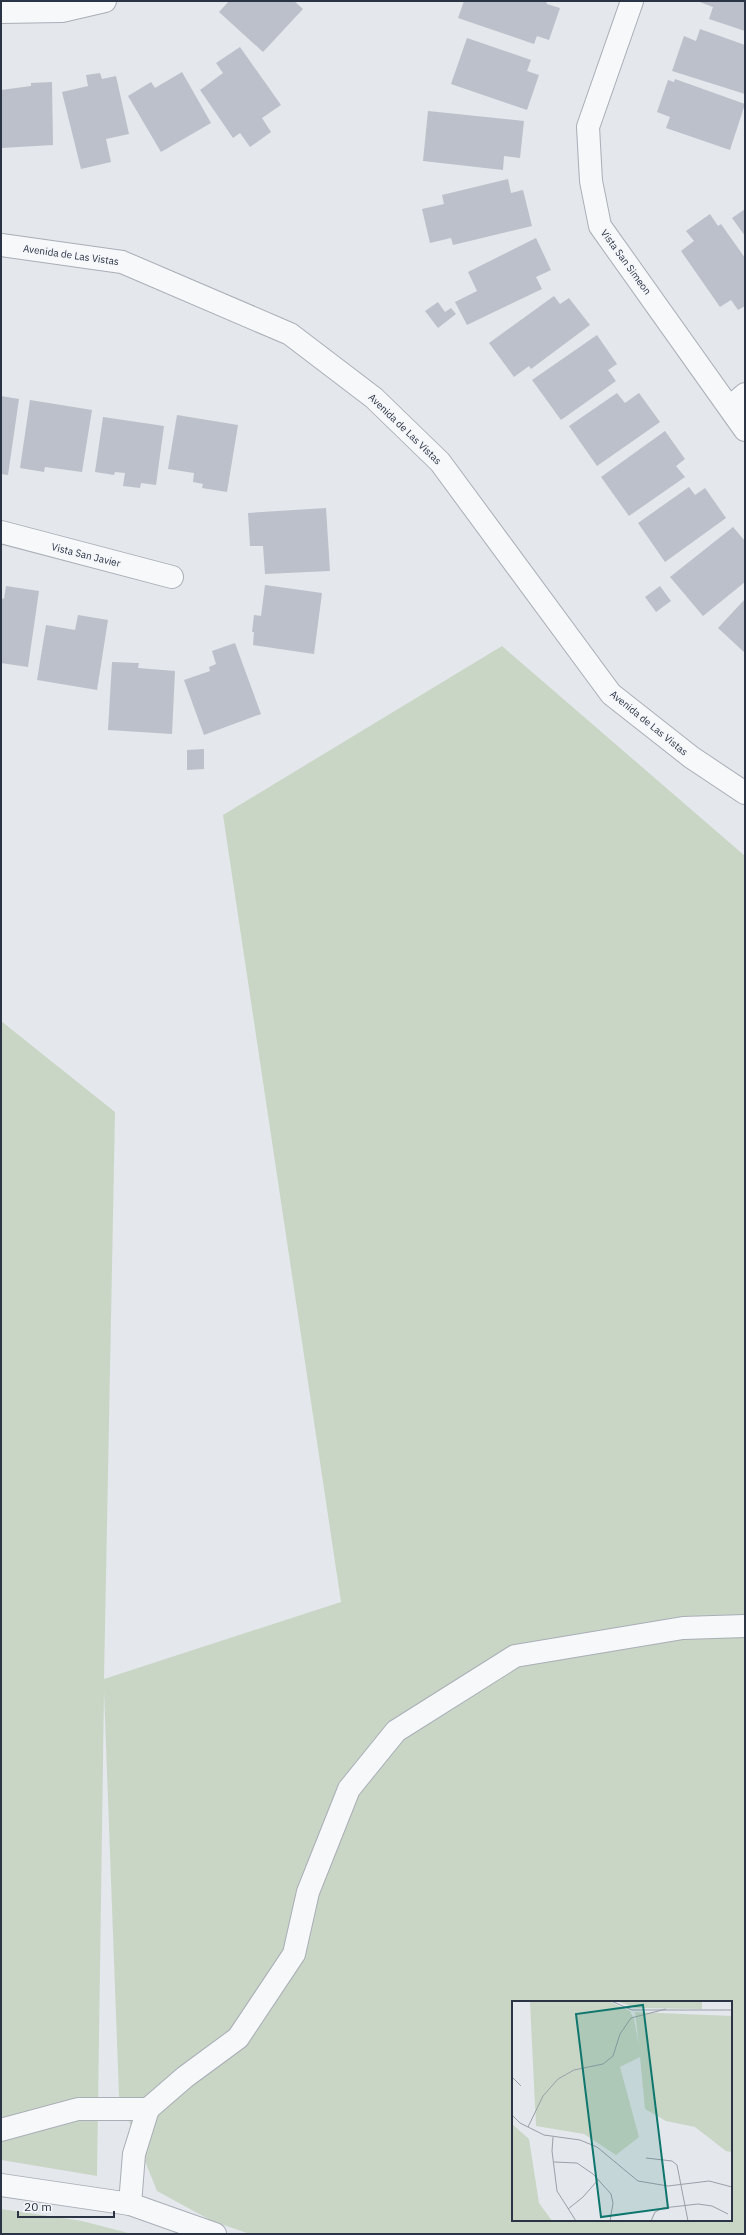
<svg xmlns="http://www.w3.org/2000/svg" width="746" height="2235" font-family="'IBM Plex Sans',sans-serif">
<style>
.green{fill:#c9d6c5;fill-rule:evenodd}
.building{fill:#bbc0ca}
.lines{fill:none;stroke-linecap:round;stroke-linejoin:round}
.minor-casing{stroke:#a9aeb7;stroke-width:24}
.minor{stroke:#f7f8fa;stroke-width:22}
.labels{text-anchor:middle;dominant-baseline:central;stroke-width:3;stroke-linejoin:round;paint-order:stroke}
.street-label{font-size:10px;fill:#2b3445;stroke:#f4f6f9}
.inset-road{fill:none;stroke:#9a9fa9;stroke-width:1}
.view{fill:#0f766e;fill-opacity:0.15;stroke:#0f766e;stroke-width:2}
.inset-edge{fill:none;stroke:#2b3445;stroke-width:2}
</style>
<rect width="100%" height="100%" fill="#e4e7ec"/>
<g class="green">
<path d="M502,646L745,856V2234H250L212,2221L157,2191L119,2096L104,1691L97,2176L1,2160V1021L115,1112L104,1679L341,1602L223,815ZM513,2002H731V2220H513Z"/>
<polygon points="1,2209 82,2221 132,2234 1,2234"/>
</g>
<g class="building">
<polygon points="229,1 294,1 303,9 263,52 219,12"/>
<polygon points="464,1 546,1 547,4 560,8 549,40 537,36 534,44 458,18"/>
<polygon points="697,1 745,1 745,31 709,19 713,7"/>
<polygon points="700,29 745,45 745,94 672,71 684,36 696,41"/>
<polygon points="467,38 531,60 527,71 539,75 527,110 451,84"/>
<polygon points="240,47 281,105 262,118 271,132 250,147 240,133 233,138 200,90 223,73 216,63"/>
<polygon points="182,72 211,123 161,152 128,96 151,82 155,88"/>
<polygon points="100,73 102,79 116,76 129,134 106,139 111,162 81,169 62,92 88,86 86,75"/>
<polygon points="675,79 745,104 730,150 666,128 670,117 657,112 668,80 674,82"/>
<polygon points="52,82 53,145 1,148 1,90 31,86 31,83"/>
<polygon points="428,111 524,121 520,158 504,156 503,170 423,161"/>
<polygon points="508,179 511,193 523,190 532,226 453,245 451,238 430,243 422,209 444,204 442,195"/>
<polygon points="745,209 745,236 732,218"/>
<polygon points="710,214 718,226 721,224 745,258 745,306 738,310 731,300 720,307 681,251 694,241 686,231"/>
<polygon points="536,238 551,270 536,277 542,289 467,325 455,302 477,291 468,272"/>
<polygon points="554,296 560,304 569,298 590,325 531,369 529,366 514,377 489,343"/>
<polygon points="438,302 445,312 451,308 456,314 438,328 425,311"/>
<polygon points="597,335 617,364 608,370 616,381 561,420 532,380"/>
<polygon points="617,393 625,403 639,393 660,422 597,466 569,426"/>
<polygon points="1,396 19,399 8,475 1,474"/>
<polygon points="30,400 92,410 82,472 45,467 44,472 20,468"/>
<polygon points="177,415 238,425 227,492 202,488 203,484 193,482 194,473 168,469"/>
<polygon points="103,417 164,426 156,485 141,483 140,488 123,486 125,473 115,472 114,475 95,472"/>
<polygon points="665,431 685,459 676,466 685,477 629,516 601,477"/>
<polygon points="689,487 695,495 705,488 726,518 665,562 638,523"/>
<polygon points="326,508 330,571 265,574 263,546 250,546 248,513"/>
<polygon points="733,527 745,541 745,582 703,616 670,577"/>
<polygon points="265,585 322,593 314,654 253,645 254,632 252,632 254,615 261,616"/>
<polygon points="6,586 39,591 28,667 1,663 1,598 4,599"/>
<polygon points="660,586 671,601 656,612 645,597"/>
<polygon points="745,599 745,653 718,628"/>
<polygon points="78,615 108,620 97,690 37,680 46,625 75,630"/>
<polygon points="235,643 261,714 204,735 184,680 210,671 209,667 216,664 212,651"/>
<polygon points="112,662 139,663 138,668 175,671 172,734 108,730"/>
<polygon points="204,749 204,769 187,770 187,750"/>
</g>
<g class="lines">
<defs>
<g id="minor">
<polyline points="632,1 588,127 591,181 600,226 745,430"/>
<polyline points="1,12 62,11 105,1"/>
<polyline points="1,245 122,262 290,334 374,398 440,462 611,694 691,757 745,793"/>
<polyline points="730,407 745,394"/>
<polyline points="1,532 172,577"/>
<polyline points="1,2130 78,2109 148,2109 185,2077 238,2038 294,1954 308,1892 349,1789 396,1731 515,1656 683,1628 745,1626"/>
<polyline points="1,2185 130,2204 215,2234"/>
<polyline points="130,2204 134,2154 148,2109"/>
</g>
</defs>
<use href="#minor" class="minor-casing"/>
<use href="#minor" class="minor"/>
</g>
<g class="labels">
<g class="street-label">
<text transform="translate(71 255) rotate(8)">Avenida de Las Vistas</text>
<text transform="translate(626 262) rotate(54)">Vista San Simeon</text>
<text transform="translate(405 429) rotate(44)">Avenida de Las Vistas</text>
<text transform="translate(86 555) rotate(14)">Vista San Javier</text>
<text transform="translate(649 723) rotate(39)">Avenida de Las Vistas</text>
</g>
</g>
<g transform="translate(512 2001)">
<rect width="220" height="220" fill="#e4e7ec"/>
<path d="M1,0H96L118,10L122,18L127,45L123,11L220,15V151L214,150L183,126L154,120L133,108L128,56L108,66L127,136L104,154L72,133L24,125L18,1ZM104,0H190V8L124,7ZM0,123L17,138L27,202L40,220H0Z" fill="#c9d6c5"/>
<path class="inset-road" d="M99,0L120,9H220M0,76L9,85M0,114L8,122L32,134L68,139L85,146L126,180L156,185L197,180L220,186M16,126L31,95L46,78L62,69L91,63L101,55L108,33L119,17L154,8M41,136L40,150L45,190L64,220M134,157L160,160L165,164L176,220M42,161L65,162L81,173L99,193L101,202L98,220M56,208L71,196L86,179M139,220L143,211L151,207L186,203L200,205L216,213"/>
<path class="view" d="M131,4L156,207L89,216L64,13Z"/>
<rect width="220" height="220" class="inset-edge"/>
</g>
<rect width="746" height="2235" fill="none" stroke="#2b3445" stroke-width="4"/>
<path d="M18 2211v6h96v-6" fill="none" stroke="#2b3445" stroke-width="2"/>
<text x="24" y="2211" font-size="12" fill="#2b3445" stroke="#f4f6f9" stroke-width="3" paint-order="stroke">20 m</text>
</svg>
